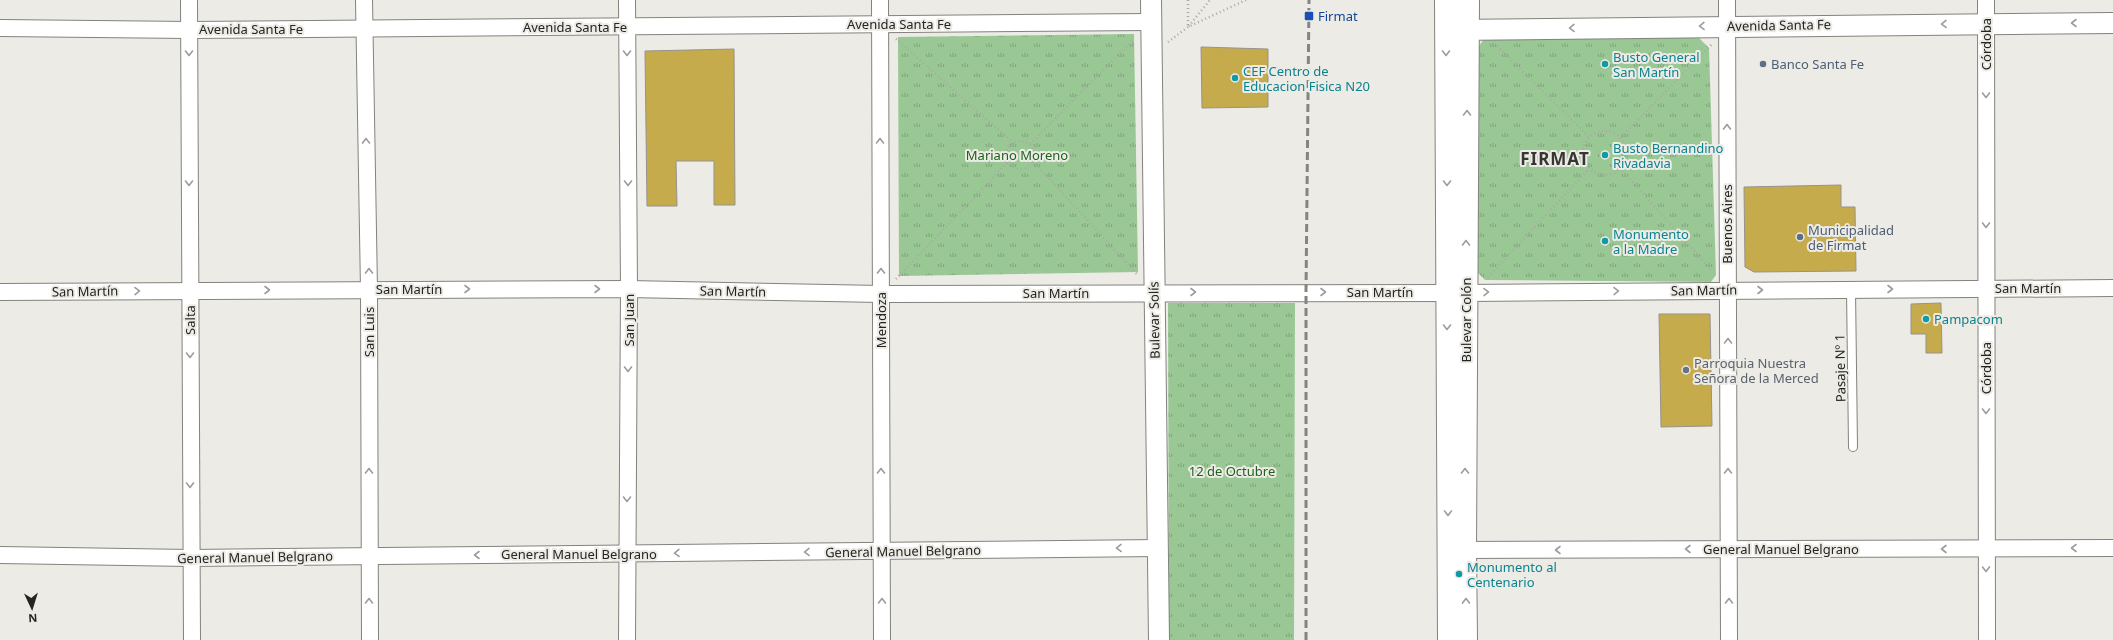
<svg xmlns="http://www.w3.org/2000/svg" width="2113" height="640" font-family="'Noto Sans',sans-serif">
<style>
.park{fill:url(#park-tufts)}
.building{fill:#c6ab4c;stroke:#95938e}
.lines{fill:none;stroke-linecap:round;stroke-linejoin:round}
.service-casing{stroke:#84827d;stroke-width:10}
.minor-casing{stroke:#84827d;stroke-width:18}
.tertiary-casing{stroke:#84827d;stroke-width:22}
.secondary-casing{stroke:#84827d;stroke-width:24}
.path{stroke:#aaa9a4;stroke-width:2.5;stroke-dasharray:1 3;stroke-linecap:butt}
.service{stroke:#fff;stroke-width:8}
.minor{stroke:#fff;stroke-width:16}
.tertiary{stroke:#fff;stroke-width:20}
.secondary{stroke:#fff;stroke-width:22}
.rail{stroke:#848480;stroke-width:3;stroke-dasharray:8 4;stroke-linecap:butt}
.oneway{stroke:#9c9c9c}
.transit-dot{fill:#1a4fb4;stroke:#ecebe5;stroke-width:1.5}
.culture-dot{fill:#0f9aa8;stroke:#ecebe5;stroke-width:1.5}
.service-dot{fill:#5c6f8a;stroke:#ecebe5;stroke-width:1.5}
.worship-dot{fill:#6b7280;stroke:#ecebe5;stroke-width:1.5}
.labels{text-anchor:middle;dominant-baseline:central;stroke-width:4;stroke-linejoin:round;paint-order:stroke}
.transit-label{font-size:13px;fill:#164399;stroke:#ecebe5;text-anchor:start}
.street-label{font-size:13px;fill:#242422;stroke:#ecebe5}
.culture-label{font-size:13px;fill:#0d838f;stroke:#ecebe5;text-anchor:start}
.service-label{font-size:13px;fill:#4e5e75;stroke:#ecebe5;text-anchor:start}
.park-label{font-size:13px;fill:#20611e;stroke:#ecebe5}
.worship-label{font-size:13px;fill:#5b616d;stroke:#ecebe5;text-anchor:start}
.district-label{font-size:17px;font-weight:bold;letter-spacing:1px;fill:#383632;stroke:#ecebe5}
</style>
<defs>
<pattern id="park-tufts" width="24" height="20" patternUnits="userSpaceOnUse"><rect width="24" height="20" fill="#99c895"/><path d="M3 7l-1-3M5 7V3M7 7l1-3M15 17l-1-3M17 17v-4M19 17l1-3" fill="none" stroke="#7da279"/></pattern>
</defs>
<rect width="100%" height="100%" fill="#ecebe5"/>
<g class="park">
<polygon points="1134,34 1138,272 899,276 898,37"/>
<polygon points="1486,36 1697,36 1709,48 1716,275 1711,282 1485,280 1478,273 1477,49"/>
<polygon points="1168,303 1295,303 1294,640 1169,640"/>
</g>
<g class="building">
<polygon points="1201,47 1268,49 1268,107 1202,108"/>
<polygon points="734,49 735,205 714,205 714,161 676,161 677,206 647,206 645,51"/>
<polygon points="1841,185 1841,207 1855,207 1856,271 1754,272 1745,267 1744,187"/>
<polygon points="1941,303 1942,353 1926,353 1926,334 1911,334 1911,304"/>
<polygon points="1659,314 1710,314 1712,426 1661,427"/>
</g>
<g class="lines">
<defs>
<polyline id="service" points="1851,289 1853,447"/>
<g id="minor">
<polyline points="189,0 192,640"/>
<polyline points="364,0 369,290 370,640"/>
<polyline points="880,0 882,640"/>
<polyline points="1727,0 1729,640"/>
<polyline points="1986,0 1987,640"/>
<polyline points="0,28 189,30 1150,22"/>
<polyline points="0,292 629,289 881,294 1466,293 2113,288"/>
<polyline points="1455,550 2113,548"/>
<polyline points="0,555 190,558 1158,548"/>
<polyline points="627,640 629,289 627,0"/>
</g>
<g id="tertiary">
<polyline points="1151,0 1159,640"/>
<polyline points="1451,30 2113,23"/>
</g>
<g id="secondary">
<polyline points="1446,0 1449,640"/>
<polyline points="1466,640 1465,550 1468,0"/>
</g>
</defs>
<use href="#service" class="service-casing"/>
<use href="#minor" class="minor-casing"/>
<use href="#tertiary" class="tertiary-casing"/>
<use href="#secondary" class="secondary-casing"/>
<g class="path">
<polyline points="1188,0 1188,27 1210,0"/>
<polyline points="896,39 1012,142"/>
<polyline points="1168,42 1188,27 1246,0"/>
<polyline points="1497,46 1589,137"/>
<circle cx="1605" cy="153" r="22"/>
<polyline points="1621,137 1712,44"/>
<circle cx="1020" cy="155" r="14"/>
<polyline points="1030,144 1134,39"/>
<polyline points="1629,153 1712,154"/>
<polyline points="1033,161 1137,274"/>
<polyline points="1622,170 1712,271"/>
<polyline points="1488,277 1589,169"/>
<polyline points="896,279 1008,162"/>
</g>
<use href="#service" class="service"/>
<use href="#minor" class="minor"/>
<use href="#tertiary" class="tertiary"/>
<use href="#secondary" class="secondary"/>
<polyline class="rail" points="1306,640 1306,292 1309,0"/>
</g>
<defs><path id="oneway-chevron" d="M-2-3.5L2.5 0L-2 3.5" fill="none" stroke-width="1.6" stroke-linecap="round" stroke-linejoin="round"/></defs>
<g class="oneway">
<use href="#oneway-chevron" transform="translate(2074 23) rotate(-180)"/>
<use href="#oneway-chevron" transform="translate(1944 24) rotate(179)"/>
<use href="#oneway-chevron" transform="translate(1702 26) rotate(179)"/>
<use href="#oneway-chevron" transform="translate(1572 28) rotate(179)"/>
<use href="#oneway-chevron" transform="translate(189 53) rotate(90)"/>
<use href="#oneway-chevron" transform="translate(627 53) rotate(90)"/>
<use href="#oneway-chevron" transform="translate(1446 53) rotate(90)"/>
<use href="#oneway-chevron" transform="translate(1986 95) rotate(90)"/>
<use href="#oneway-chevron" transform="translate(1467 113) rotate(-90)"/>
<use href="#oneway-chevron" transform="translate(1727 127) rotate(-90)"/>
<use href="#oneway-chevron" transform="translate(366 141) rotate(-91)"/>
<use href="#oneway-chevron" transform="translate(880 141) rotate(-90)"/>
<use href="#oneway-chevron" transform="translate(189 183) rotate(90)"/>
<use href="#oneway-chevron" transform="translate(628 183) rotate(90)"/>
<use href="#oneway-chevron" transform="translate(1447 183) rotate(90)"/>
<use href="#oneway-chevron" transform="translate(1986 225) rotate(90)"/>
<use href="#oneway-chevron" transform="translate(1466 243) rotate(-90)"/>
<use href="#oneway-chevron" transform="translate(369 271) rotate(-91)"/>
<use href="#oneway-chevron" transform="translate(881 271) rotate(-90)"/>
<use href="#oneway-chevron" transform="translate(467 289)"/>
<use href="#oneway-chevron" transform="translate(597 289)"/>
<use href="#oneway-chevron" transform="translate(1890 289)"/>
<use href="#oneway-chevron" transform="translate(267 290)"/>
<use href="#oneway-chevron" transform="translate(1760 290)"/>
<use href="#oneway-chevron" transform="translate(137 291) rotate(-1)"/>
<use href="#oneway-chevron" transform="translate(1616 291) rotate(-1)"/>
<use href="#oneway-chevron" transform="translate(1193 292)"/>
<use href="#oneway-chevron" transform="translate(1323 292)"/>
<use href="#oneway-chevron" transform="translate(1486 292) rotate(-1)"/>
<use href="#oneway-chevron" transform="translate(1447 327) rotate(90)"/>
<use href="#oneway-chevron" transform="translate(1728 341) rotate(-90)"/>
<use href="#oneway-chevron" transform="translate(190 355) rotate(90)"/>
<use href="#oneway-chevron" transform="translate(628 369) rotate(90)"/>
<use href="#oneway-chevron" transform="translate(1986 411) rotate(90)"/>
<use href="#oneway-chevron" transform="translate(369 471) rotate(-90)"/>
<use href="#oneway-chevron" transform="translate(881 471) rotate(-90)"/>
<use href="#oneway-chevron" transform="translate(1465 471) rotate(-90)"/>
<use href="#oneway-chevron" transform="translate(1728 471) rotate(-90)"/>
<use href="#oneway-chevron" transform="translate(190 485) rotate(90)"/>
<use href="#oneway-chevron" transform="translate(627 499) rotate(90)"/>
<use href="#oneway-chevron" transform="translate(1448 513) rotate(90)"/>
<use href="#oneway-chevron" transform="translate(1119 548) rotate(179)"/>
<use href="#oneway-chevron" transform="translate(2074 548) rotate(180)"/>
<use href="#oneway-chevron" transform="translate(1688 549) rotate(180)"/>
<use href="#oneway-chevron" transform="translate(1944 549) rotate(180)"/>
<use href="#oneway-chevron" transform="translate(1558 550) rotate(180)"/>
<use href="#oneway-chevron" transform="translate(807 552) rotate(179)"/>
<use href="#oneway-chevron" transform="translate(677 553) rotate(179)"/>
<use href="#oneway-chevron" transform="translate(477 555) rotate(180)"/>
<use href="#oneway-chevron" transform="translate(1986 569) rotate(89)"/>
<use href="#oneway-chevron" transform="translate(369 601) rotate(-90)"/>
<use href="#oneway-chevron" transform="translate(882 601) rotate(-90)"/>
<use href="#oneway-chevron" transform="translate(1466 601) rotate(-91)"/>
<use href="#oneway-chevron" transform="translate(1729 601) rotate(-90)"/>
</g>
<rect class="transit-dot" x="1304" y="11" width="10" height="10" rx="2"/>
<g class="culture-dot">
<circle cx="1605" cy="64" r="4"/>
<circle cx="1235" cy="78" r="4"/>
<circle cx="1605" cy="155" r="4"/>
<circle cx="1605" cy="241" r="4"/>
<circle cx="1926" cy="319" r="4"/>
<circle cx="1459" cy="574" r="4"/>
</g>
<g class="service-dot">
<circle cx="1763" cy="64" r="4"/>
<circle cx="1800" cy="237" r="4"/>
</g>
<circle class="worship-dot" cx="1686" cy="370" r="4"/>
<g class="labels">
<g class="transit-label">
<text x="1318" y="16">Firmat</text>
</g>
<g class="street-label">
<text x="899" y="24">Avenida Santa Fe</text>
<text transform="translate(1779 25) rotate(-1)">Avenida Santa Fe</text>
<text x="575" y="27">Avenida Santa Fe</text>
<text x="251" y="29">Avenida Santa Fe</text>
<text transform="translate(1986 44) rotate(-90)">Córdoba</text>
<text transform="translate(1727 224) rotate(-90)">Buenos Aires</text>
<text x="2028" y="288">San Martín</text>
<text x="409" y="289">San Martín</text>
<text transform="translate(1704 290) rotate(-1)">San Martín</text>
<text transform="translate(85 291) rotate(-1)">San Martín</text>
<text transform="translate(733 291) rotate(1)">San Martín</text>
<text x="1380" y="292">San Martín</text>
<text x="1056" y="293">San Martín</text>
<text transform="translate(190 320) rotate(-90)">Salta</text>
<text transform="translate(629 320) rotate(-90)">San Juan</text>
<text transform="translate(881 320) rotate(-90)">Mendoza</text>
<text transform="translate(1154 320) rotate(-91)">Bulevar Solís</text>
<text transform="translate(1466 320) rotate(-90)">Bulevar Colón</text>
<text transform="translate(369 332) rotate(-90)">San Luis</text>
<text transform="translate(1840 368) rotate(-91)">Pasaje Nº 1</text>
<text transform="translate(1986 368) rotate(-90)">Córdoba</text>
<text x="1781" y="549">General Manuel Belgrano</text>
<text transform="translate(903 551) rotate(-1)">General Manuel Belgrano</text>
<text x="579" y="554">General Manuel Belgrano</text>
<text transform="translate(255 557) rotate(-1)">General Manuel Belgrano</text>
</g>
<g class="culture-label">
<text x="1613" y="57">Busto General<tspan x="1613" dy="15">San Martín</tspan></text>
<text x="1243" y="71">CEF Centro de<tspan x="1243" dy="15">Educacion Fisica N20</tspan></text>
<text x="1613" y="148">Busto Bernandino<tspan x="1613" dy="15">Rivadavia</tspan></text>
<text x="1613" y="234">Monumento<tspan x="1613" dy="15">a la Madre</tspan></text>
<text x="1934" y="319">Pampacom</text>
<text x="1467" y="567">Monumento al<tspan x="1467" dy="15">Centenario</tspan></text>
</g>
<g class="service-label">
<text x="1771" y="64">Banco Santa Fe</text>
<text x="1808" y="230">Municipalidad<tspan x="1808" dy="15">de Firmat</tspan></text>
</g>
<g class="park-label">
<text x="1017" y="155">Mariano Moreno</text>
<text x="1232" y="471">12 de Octubre</text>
</g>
<g class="worship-label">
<text x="1694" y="363">Parroquia Nuestra<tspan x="1694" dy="15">Señora de la Merced</tspan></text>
</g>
<g class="district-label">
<text x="1555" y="158">FIRMAT</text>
</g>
</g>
<g transform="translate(32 608) rotate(176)" stroke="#ecebe5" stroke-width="3" paint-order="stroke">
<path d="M0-3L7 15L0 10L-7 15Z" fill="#242422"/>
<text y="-6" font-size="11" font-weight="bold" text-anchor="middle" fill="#242422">N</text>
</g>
</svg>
